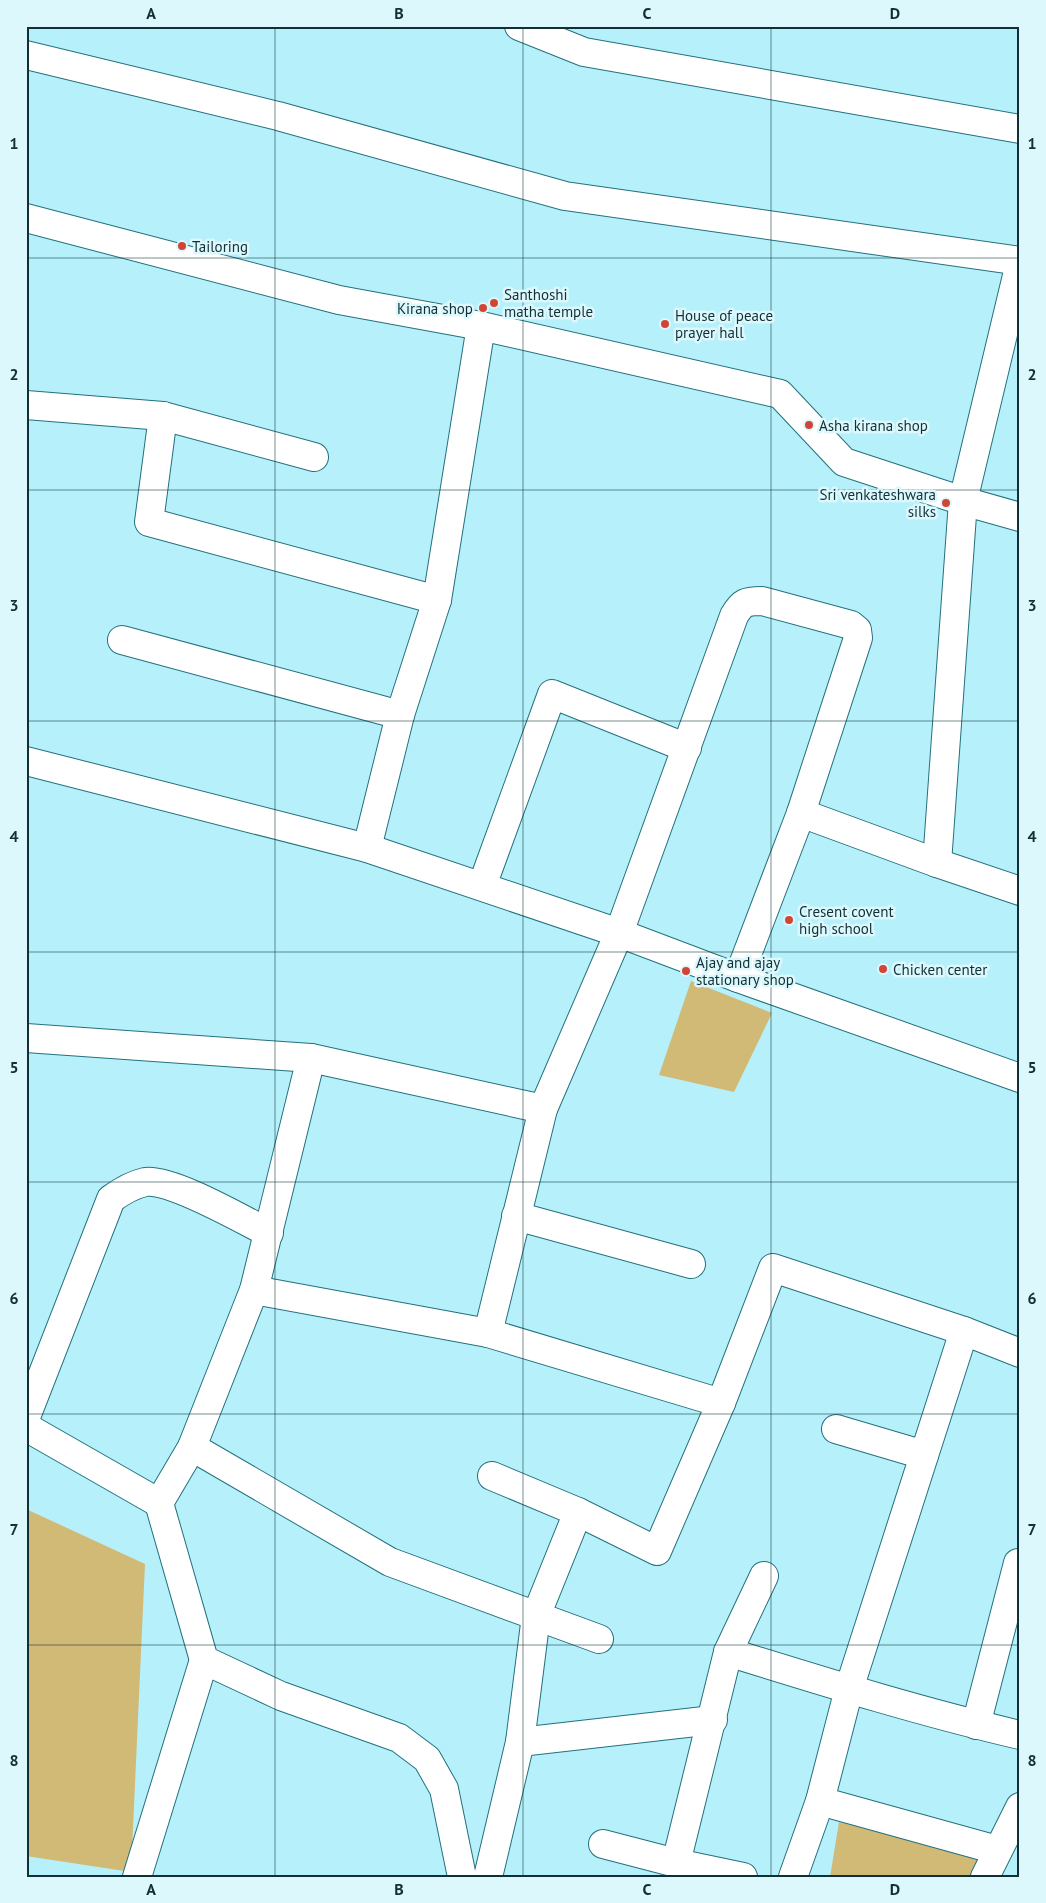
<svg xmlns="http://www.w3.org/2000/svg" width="1046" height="1903" font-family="'PT Sans',sans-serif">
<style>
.green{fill:#d1b976}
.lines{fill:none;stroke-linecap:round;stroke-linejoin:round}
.minor-casing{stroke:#23717d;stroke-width:30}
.minor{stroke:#fff;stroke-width:28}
.grid{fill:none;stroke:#113035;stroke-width:1;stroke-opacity:0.55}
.poi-dot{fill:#d24534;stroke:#dcf8fd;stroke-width:2}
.labels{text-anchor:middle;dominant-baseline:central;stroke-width:5;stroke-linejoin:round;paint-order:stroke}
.poi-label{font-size:15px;fill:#113035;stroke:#dcf8fd;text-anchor:start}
.neatline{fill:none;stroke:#113035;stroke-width:2}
.grid-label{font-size:16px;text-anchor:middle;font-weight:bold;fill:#113035}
</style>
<rect width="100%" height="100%" fill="#b6f1fb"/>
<g class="green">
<polygon points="691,981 772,1013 734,1092 659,1075"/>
<polygon points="26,1509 145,1564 131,1872 26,1856"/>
<polygon points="839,1822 983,1854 972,1877 830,1877"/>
</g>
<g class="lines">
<defs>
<g id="minor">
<polyline points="519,26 584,52 1020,129"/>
<polyline points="26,55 278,116 565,196 1020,261"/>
<polyline points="26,218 339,300 481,326 780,394 844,462 963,501 1020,517"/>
<polyline points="26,405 163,416 314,457"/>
<polyline points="163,416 149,522 437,600"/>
<polyline points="122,640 400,715"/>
<polyline points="26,761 367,848 619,933 738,978 1020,1078"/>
<polyline points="801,813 937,863 1020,891"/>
<polyline points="367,848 400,715 437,600 481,326"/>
<polyline points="937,863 963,501 1020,263"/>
<polyline points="482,886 552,694 687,748"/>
<polyline points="26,1038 311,1058 254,1290 192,1447 159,1503 204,1660 281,1696 399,1738 427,1759 444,1789 462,1877"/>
<polyline points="311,1058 543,1109"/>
<polyline points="516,1216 691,1264"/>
<path d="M254,1290L488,1333L543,1109L619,933L734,616C742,602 746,601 762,601L851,625L857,630L858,638L801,813L738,978"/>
<polyline points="488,1333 721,1403"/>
<path d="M26,1417L111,1199C122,1191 132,1185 145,1182C171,1178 243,1220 269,1233"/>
<polyline points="26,1427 159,1503"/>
<polyline points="836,1429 924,1455"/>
<polyline points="192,1447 390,1562 599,1639"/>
<polyline points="492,1476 578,1512 657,1551 721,1403 773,1268 964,1331"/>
<path d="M728,1652C825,1682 921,1712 1020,1735"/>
<polyline points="976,1725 1018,1563 1020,1564"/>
<polyline points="520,1742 536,1616 578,1512"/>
<polyline points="820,1801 997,1850"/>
<polyline points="603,1844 676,1863"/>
<polyline points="137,1877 204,1660"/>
<polyline points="488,1877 520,1742 713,1720"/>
<polyline points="743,1877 676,1863 728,1652 764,1576"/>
<polyline points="793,1877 820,1801 849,1689 964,1331 1020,1353"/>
<polyline points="985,1877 1020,1807"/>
</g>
</defs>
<use href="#minor" class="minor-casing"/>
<use href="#minor" class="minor"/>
</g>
<path class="grid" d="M275,26V1877M523,26V1877M771,26V1877M26,258H1020M26,490H1020M26,721H1020M26,952H1020M26,1182H1020M26,1414H1020M26,1645H1020"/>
<g class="poi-dot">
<circle cx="182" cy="246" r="5"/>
<circle cx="494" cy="303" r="5"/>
<circle cx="483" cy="308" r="5"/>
<circle cx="665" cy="324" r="5"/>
<circle cx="809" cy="425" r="5"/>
<circle cx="946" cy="503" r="5"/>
<circle cx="789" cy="920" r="5"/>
<circle cx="883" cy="969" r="5"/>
<circle cx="686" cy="971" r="5"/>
</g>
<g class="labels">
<g class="poi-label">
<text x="192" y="246">Tailoring</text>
<text x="504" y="294">Santhoshi<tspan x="504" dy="17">matha temple</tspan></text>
<text x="473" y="308" text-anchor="end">Kirana shop</text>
<text x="675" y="315">House of peace<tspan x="675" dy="17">prayer hall</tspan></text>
<text x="819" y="425">Asha kirana shop</text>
<text x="936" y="494" text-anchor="end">Sri venkateshwara<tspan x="936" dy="17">silks</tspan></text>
<text x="799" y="911">Cresent covent<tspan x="799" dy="17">high school</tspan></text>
<text x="696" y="962">Ajay and ajay<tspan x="696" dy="17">stationary shop</tspan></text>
<text x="893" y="969">Chicken center</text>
</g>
</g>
<rect width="1046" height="1903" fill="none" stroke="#dcf8fd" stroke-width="55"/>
<rect x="28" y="28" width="990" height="1848" class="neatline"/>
<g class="grid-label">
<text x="151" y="19">A</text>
<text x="399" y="19">B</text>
<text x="647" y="19">C</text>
<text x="895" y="19">D</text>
<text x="14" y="149">1</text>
<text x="1032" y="149">1</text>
<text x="14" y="380">2</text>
<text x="1032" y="380">2</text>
<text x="14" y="611">3</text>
<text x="1032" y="611">3</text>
<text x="14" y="842">4</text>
<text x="1032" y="842">4</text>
<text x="14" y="1073">5</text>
<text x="1032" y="1073">5</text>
<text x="14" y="1304">6</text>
<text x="1032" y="1304">6</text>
<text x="14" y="1535">7</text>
<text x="1032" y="1535">7</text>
<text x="14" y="1766">8</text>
<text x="1032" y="1766">8</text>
<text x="151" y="1895">A</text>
<text x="399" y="1895">B</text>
<text x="647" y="1895">C</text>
<text x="895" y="1895">D</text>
</g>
</svg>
